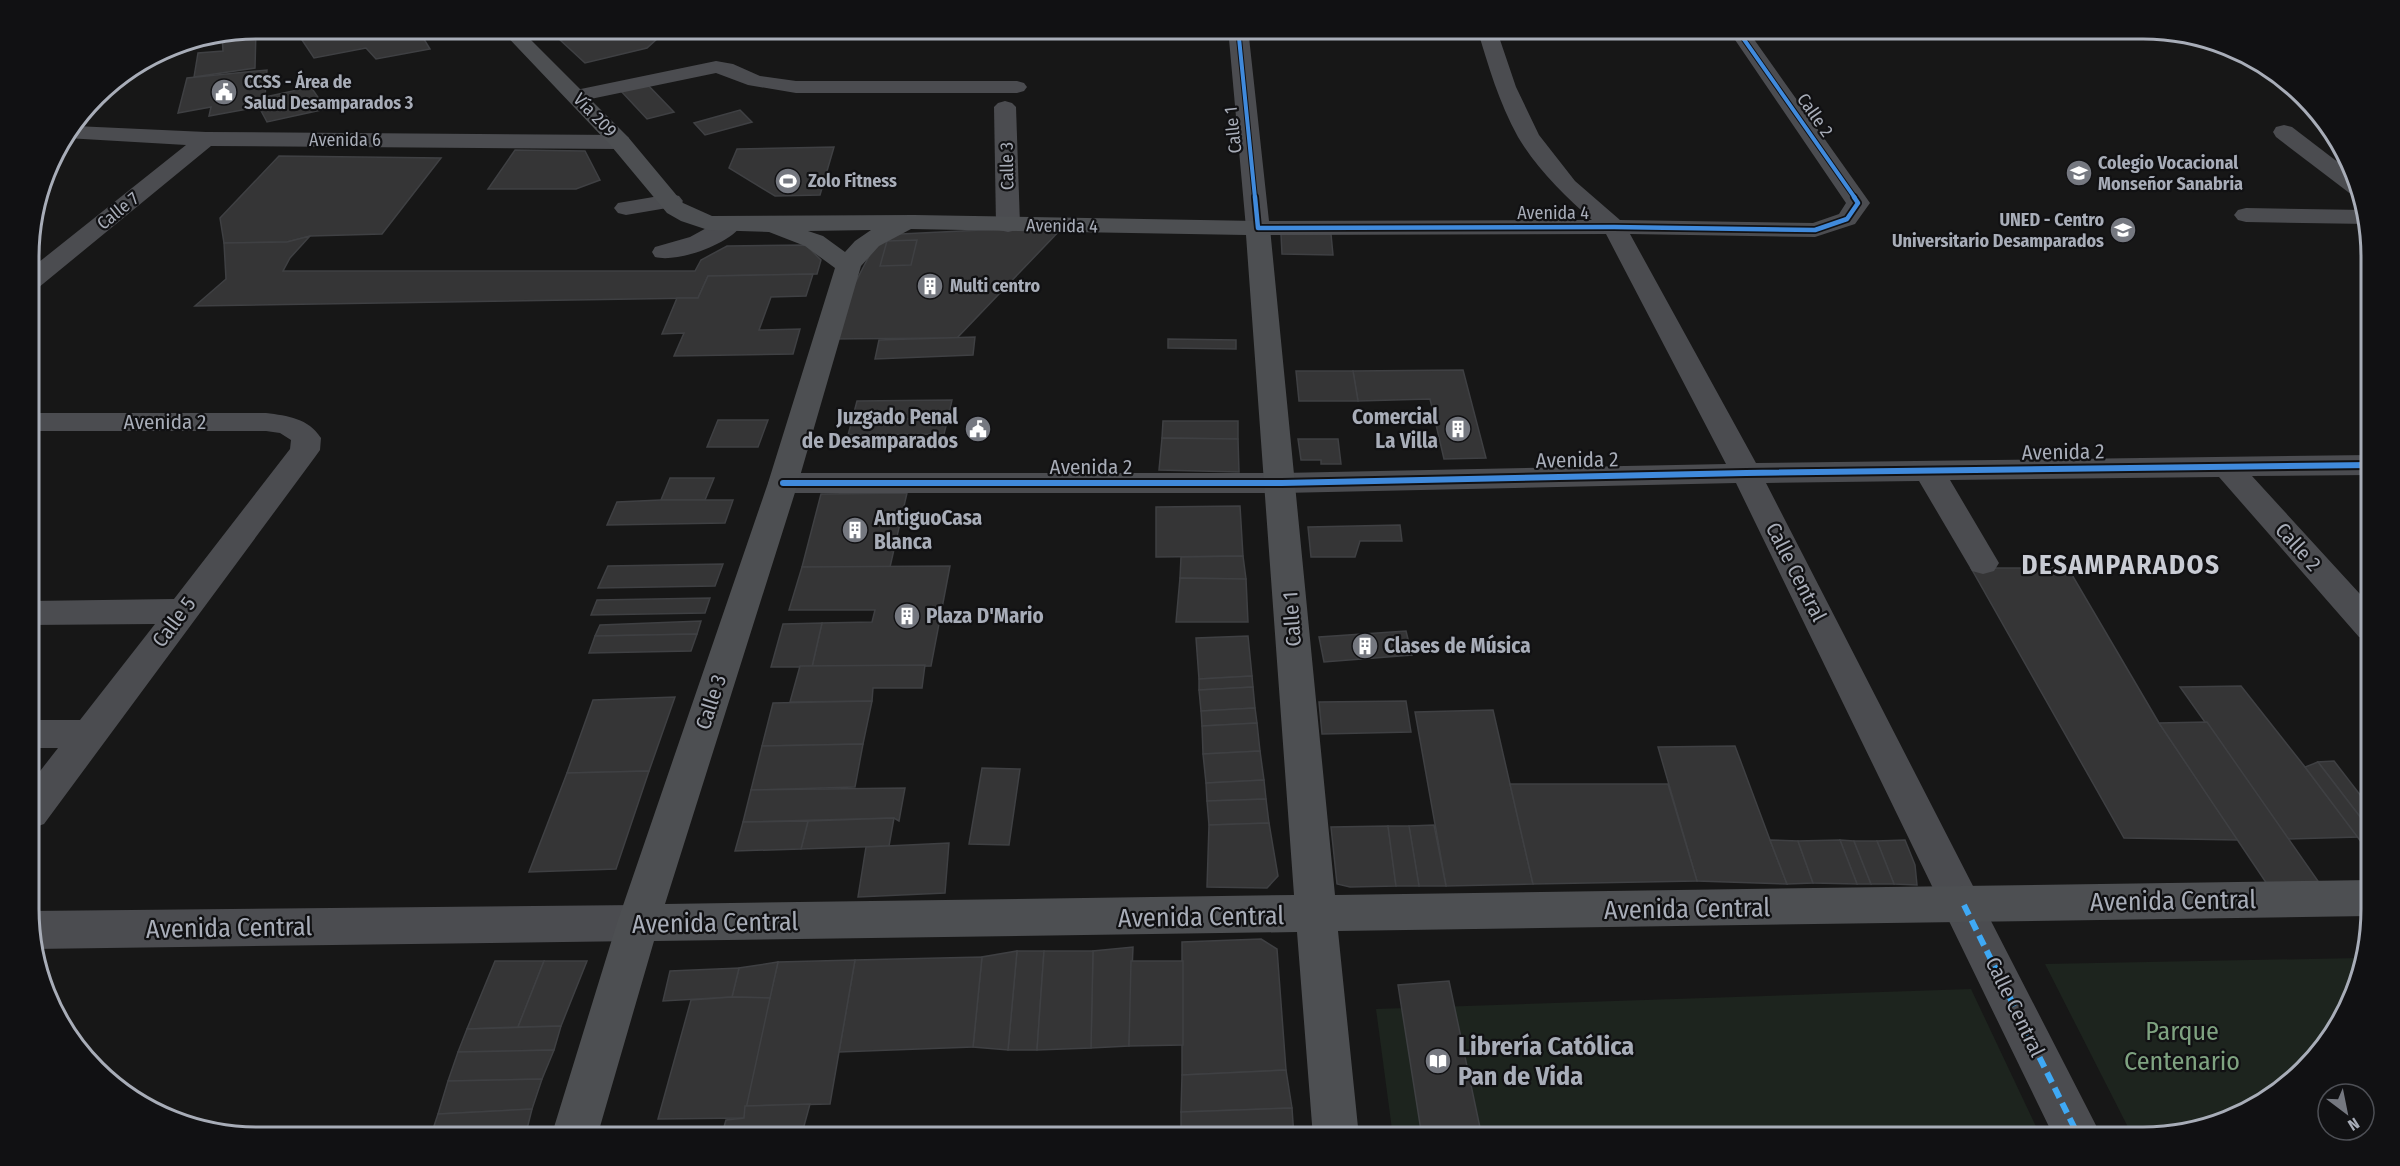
<svg xmlns="http://www.w3.org/2000/svg" width="2400" height="1166" font-family="'Fira Sans Condensed',sans-serif">
<style>
.green{fill:#1d241e}
.building{fill:#353536;stroke:#3f4043;stroke-width:1.5}
.lines{fill:none;stroke-linecap:round;stroke-linejoin:round}
.minor{fill:#4b4c50;fill-rule:evenodd}
.major{fill:#4d4f52;fill-rule:evenodd}
.quiet{stroke:#3fa9f5;stroke-width:6;stroke-dasharray:11 6;stroke-linecap:butt}
.cycleway-far2-casing{stroke:#111113;stroke-width:6}
.cycleway-far1-casing{stroke:#111113;stroke-width:8}
.cycleway-casing{stroke:#111113;stroke-width:10}
.cycleway-far2{stroke:#408adc;stroke-width:4}
.cycleway-far1{stroke:#408adc;stroke-width:4.5}
.cycleway{stroke:#408adc;stroke-width:6}
.labels{text-anchor:middle;dominant-baseline:central;stroke-width:4.5;stroke-linejoin:round;paint-order:stroke}
.far-poi-label{font-size:18px;font-weight:bold;fill:#a8adb8;stroke:#111113;text-anchor:start}
.far-street-label{font-size:18px;fill:#a8adb8;stroke:#111113}
.poi-label{font-size:21px;font-weight:bold;fill:#a8adb8;stroke:#111113;text-anchor:start}
.street-label{font-size:21px;fill:#a8adb8;stroke:#111113}
.near-street-label{font-size:26px;fill:#a8adb8;stroke:#111113}
.near-park-label{font-size:26px;fill:#7fa381;stroke:#111113}
.near-poi-label{font-size:26px;font-weight:bold;fill:#a8adb8;stroke:#111113;text-anchor:start}
.district-label{font-size:27px;font-weight:bold;letter-spacing:1.5px;fill:#c9ccd4;stroke:#111113}
.rim{fill:none;stroke:#a8adb8;stroke-width:3}
</style>
<rect width="100%" height="100%" fill="#171717"/>
<g class="green">
<path d="M2360,958C2356,975 2355,997 2347,1012C2303,1093 2224,1137 2133,1137L2045,964Z"/>
<polygon points="1971,989 2041,1137 1393,1137 1376,1009"/>
</g>
<g class="building">
<polygon points="294,28 429,28 419,31 430,49 376,59 366,48 314,58"/>
<polygon points="609,28 669,28 647,48 585,63 560,40"/>
<polygon points="256,29 255,68 194,77 198,53 223,51 222,35"/>
<polygon points="267,70 265,97 311,87 326,109 267,122 259,107 209,116 211,107 178,113 187,78"/>
<polygon points="645,82 674,112 647,119 619,89"/>
<polygon points="740,110 752,122 705,135 694,123"/>
<polygon points="834,147 820,195 775,196 729,168 737,149"/>
<polygon points="515,150 585,151 600,180 576,189 488,189"/>
<polygon points="279,156 441,158 382,234 310,236 287,242 224,243 220,218"/>
<polygon points="1064,226 957,338 826,339 880,235"/>
<polygon points="1281,234 1331,234 1333,255 1282,254"/>
<polygon points="310,236 290,258 283,271 695,271 701,260 727,246 806,245 821,260 817,274 708,276 698,298 195,306 226,279 224,243 287,242"/>
<polygon points="917,240 911,265 880,266 887,241"/>
<polygon points="813,274 806,296 771,297 759,330 800,329 793,354 674,356 684,333 662,334 677,298 698,298 708,276"/>
<polygon points="975,337 973,355 875,359 879,340"/>
<polygon points="1168,339 1236,340 1236,349 1168,348"/>
<polygon points="1463,370 1486,458 1444,459 1430,399 1358,401 1353,371"/>
<polygon points="1296,371 1353,371 1358,401 1299,401"/>
<polygon points="952,400 948,418 852,420 857,401"/>
<polygon points="948,418 944,434 848,435 851,424 860,424 861,420"/>
<polygon points="718,420 768,420 758,447 707,447"/>
<polygon points="1163,421 1238,421 1238,439 1162,438"/>
<polygon points="1162,438 1238,439 1239,472 1159,470"/>
<polygon points="1298,439 1338,439 1341,464 1321,464 1321,460 1301,460"/>
<polygon points="670,478 714,478 705,500 661,500"/>
<polygon points="907,493 890,567 802,567 821,494"/>
<polygon points="661,500 733,500 725,523 607,525 617,502"/>
<polygon points="1240,506 1243,556 1156,557 1156,507"/>
<polygon points="1400,525 1402,541 1360,541 1355,557 1311,557 1308,527"/>
<polygon points="1243,556 1246,579 1180,578 1181,557"/>
<polygon points="723,564 715,586 598,588 608,566"/>
<polygon points="950,566 931,666 812,667 822,623 872,622 875,610 789,610 802,567"/>
<polygon points="1971,568 2068,568 2159,723 2238,840 2124,838"/>
<polygon points="1180,578 1246,579 1248,622 1176,622"/>
<polygon points="710,598 705,613 591,615 597,600"/>
<polygon points="701,621 697,634 595,636 600,625"/>
<polygon points="822,623 812,667 771,667 783,624"/>
<polygon points="1406,631 1412,655 1324,662 1319,637"/>
<polygon points="697,634 691,651 589,653 595,636"/>
<polygon points="1248,636 1252,676 1199,679 1196,638"/>
<polygon points="925,665 922,688 873,688 872,701 790,702 800,666"/>
<polygon points="1252,676 1253,687 1199,690 1199,679"/>
<polygon points="2241,686 2305,767 2358,837 2288,839 2180,687"/>
<polygon points="1253,687 1255,708 1201,711 1199,690"/>
<polygon points="675,697 649,771 567,773 593,700"/>
<polygon points="872,701 863,744 762,746 773,703"/>
<polygon points="1406,701 1411,732 1322,734 1319,702"/>
<polygon points="1255,708 1257,723 1202,726 1201,711"/>
<polygon points="1493,710 1533,884 1446,886 1415,712"/>
<polygon points="2207,722 2320,884 2267,884 2159,723"/>
<polygon points="1257,723 1260,751 1203,754 1202,726"/>
<polygon points="863,744 855,787 751,790 762,746"/>
<polygon points="1735,746 1770,840 1787,884 1697,881 1658,747"/>
<polygon points="1260,751 1264,780 1206,783 1203,754"/>
<polygon points="2334,761 2371,809 2371,831 2318,762"/>
<polygon points="2318,762 2371,831 2371,855 2305,767"/>
<polygon points="982,768 1020,769 1009,845 969,844"/>
<polygon points="649,771 616,869 529,872 567,773"/>
<polygon points="1264,780 1266,799 1207,801 1206,783"/>
<polygon points="1510,784 1668,784 1697,881 1533,884"/>
<polygon points="905,788 899,821 894,818 743,822 751,790"/>
<polygon points="1266,799 1269,823 1209,825 1207,801"/>
<polygon points="894,818 889,846 801,849 808,821"/>
<polygon points="808,821 801,849 735,851 743,822"/>
<polygon points="1269,823 1278,876 1267,888 1207,887 1209,825"/>
<polygon points="1434,825 1446,886 1419,886 1409,826"/>
<polygon points="1388,826 1396,886 1350,887 1337,884 1331,827"/>
<polygon points="1388,826 1409,826 1419,886 1396,886"/>
<polygon points="1770,840 1798,841 1813,883 1787,884"/>
<polygon points="1840,840 1854,841 1871,884 1857,884"/>
<polygon points="1840,840 1857,884 1813,883 1798,841"/>
<polygon points="1905,840 1915,865 1917,885 1894,884 1877,841"/>
<polygon points="1854,841 1877,841 1894,884 1871,884"/>
<polygon points="949,843 945,893 858,897 866,847"/>
<polygon points="1261,939 1277,949 1286,1070 1182,1075 1182,942"/>
<polygon points="1133,947 1129,1046 1091,1048 1093,951"/>
<polygon points="1017,951 1044,951 1037,1050 1008,1050"/>
<polygon points="1017,951 1008,1050 973,1047 982,957"/>
<polygon points="1044,951 1093,951 1091,1048 1037,1050"/>
<polygon points="982,957 973,1047 839,1052 855,960"/>
<polygon points="855,960 830,1104 745,1106 778,962"/>
<polygon points="495,961 544,961 518,1027 467,1029"/>
<polygon points="544,961 587,961 561,1026 518,1027"/>
<polygon points="1131,961 1183,961 1183,1045 1129,1046"/>
<polygon points="778,962 770,998 732,997 739,968"/>
<polygon points="739,968 732,997 663,1001 670,971"/>
<polygon points="1449,981 1482,1137 1422,1137 1398,985"/>
<polygon points="732,997 770,998 744,1118 658,1119 691,1000"/>
<polygon points="561,1026 554,1050 458,1052 467,1029"/>
<polygon points="554,1050 542,1079 448,1081 458,1052"/>
<polygon points="1286,1070 1292,1108 1181,1112 1182,1075"/>
<polygon points="542,1079 532,1109 438,1114 448,1081"/>
<polygon points="810,1104 801,1137 721,1137 726,1120 744,1118 745,1106"/>
<polygon points="1292,1108 1294,1137 1181,1137 1181,1112"/>
<polygon points="532,1109 527,1129 431,1135 438,1114"/>
</g>
<g class="lines">
<g class="minor">
<path d="M1228,28H1248L1269,221L1592,220C1564,195 1537,169 1518,137C1499,103 1488,65 1477,28H1496L1516,87L1539,135L1575,181L1620,220L1813,223L1839,214L1846,203L1727,28H1746L1870,203L1855,224L1815,237L1630,234L1756,463L2370,455V475L2252,476L2371,606V640L2359,637L2219,477L1950,480L1999,563L1994,571L1983,574L1972,571L1919,481L1766,483L2102,1137H2054L1736,483L1282,493H783L772,490L768,483L772,476L783,473H1282L1726,464L1606,234L1258,235L1249,233L1246,228Z"/>
<polygon points="716,61 733,64 760,76 796,81 1017,81 1024,83 1027,87 1024,91 1017,93 796,93 748,85 716,73 576,102 569,100 566,96 569,92 576,90"/>
<polygon points="1005,101 1012,103 1016,107 1020,225 1017,230 1008,232 999,230 996,225 994,107 998,103"/>
<polygon points="2284,125 2292,127 2356,176 2361,197 2352,195 2276,137 2273,132 2276,127"/>
<polygon points="75,126 206,132 620,135 628,137 631,142 628,147 620,149 211,146 38,288 29,291 29,270 186,145 66,138"/>
<polygon points="671,194 679,196 683,201 679,206 626,215 618,213 614,208 618,203"/>
<polygon points="2246,208 2365,210 2369,224 2246,222 2238,220 2234,215 2238,210"/>
<path d="M730,218L739,220L742,225C729,244 678,263 655,257L652,252L655,247L690,237L721,220Z"/>
<path d="M29,413H266C288,416 308,418 321,438L320,450L315,457L44,824L30,829V784L58,748H30V720H80L155,624L30,625V601L174,599L290,449L291,440L280,433L266,431H29Z"/>
<polygon points="638,905 653,910 659,923 653,936 638,941 33,949 31,940 30,911"/>
</g>
<path class="major" d="M499,28H519L628,137L683,203L712,216L914,215L1258,221L1267,223L1270,228L1335,895L2371,880L2370,916L1338,931L1359,1137H1313L1297,932L654,941L597,1137H551L617,923L768,483L835,268L805,246L769,232L708,230L681,221L667,213L612,147ZM911,229L1246,235L1294,895L665,904L798,483L861,266L879,246ZM871,230L855,241L845,252L823,236L808,231Z"/>
<polyline class="quiet" points="1964,905 2079,1137"/>
<defs>
<g id="cycleway-far2">
<polyline points="1238,28 1255,198"/>
<polyline points="1736,28 1855,198"/>
</g>
<polyline id="cycleway-far1" points="1255,197 1258,228 1614,227 1815,230 1847,219 1858,203 1854,197"/>
<polyline id="cycleway" points="783,483 1282,483 1746,473 2370,465"/>
</defs>
<use href="#cycleway-far2" class="cycleway-far2-casing"/>
<use href="#cycleway-far1" class="cycleway-far1-casing"/>
<use href="#cycleway" class="cycleway-casing"/>
<use href="#cycleway-far2" class="cycleway-far2"/>
<use href="#cycleway-far1" class="cycleway-far1"/>
<use href="#cycleway" class="cycleway"/>
</g>
<defs>
<symbol id="civic-disc" viewBox="-11 -11 22 22"><circle r="9.5" fill="#757880" stroke="#111113"/><path d="M-.6-6.5H3V-4.5H.6V-3L4-1V1h2V6H-6V1h2V-1L-.6-3ZM-1.2 2.5V6h2.4V2.5Z" fill="#fff"/></symbol>
<symbol id="school-disc" viewBox="-11 -11 22 22"><circle r="9.5" fill="#757880" stroke="#111113"/><path d="M0-5L7-2L0 1L-7-2ZM-4 1L0 2.5L4 1V4Q0 6-4 4Z" fill="#fff"/></symbol>
<symbol id="stadium-disc" viewBox="-11 -11 22 22"><circle r="9.5" fill="#757880" stroke="#111113"/><path d="M0-5a6.5 5 0 1 0 0 10a6.5 5 0 1 0 0-10ZM-3.5-1.8h7v3.6h-7Z" fill="#fff"/></symbol>
<symbol id="university-disc" viewBox="-11 -11 22 22"><circle r="9.5" fill="#757880" stroke="#111113"/><path d="M0-5L7-2L0 1L-7-2ZM-4 1L0 2.5L4 1V4Q0 6-4 4Z" fill="#fff"/></symbol>
<symbol id="building-disc" viewBox="-11 -11 22 22"><circle r="9.5" fill="#757880" stroke="#111113"/><path d="M-4-6H4V6H1V3H-1V6H-4ZM-2.5-4.3h1.7v1.8h-1.7ZM.8-4.3h1.7v1.8H.8ZM-2.5-1h1.7V.8h-1.7ZM.8-1h1.7V.8H.8Z" fill="#fff"/></symbol>
<symbol id="library-disc" viewBox="-11 -11 22 22"><circle r="9.5" fill="#757880" stroke="#111113"/><path d="M-6-4Q-3-5.5-.7-3.5V5Q-3 3-6 4ZM6-4Q3-5.5 .7-3.5V5Q3 3 6 4Z" fill="#fff"/></symbol>
</defs>
<g fill-rule="evenodd">
<use href="#civic-disc" x="209" y="77" width="30" height="30"/>
<use href="#school-disc" x="2064" y="158" width="30" height="30"/>
<use href="#stadium-disc" x="773" y="166" width="30" height="30"/>
<use href="#university-disc" x="2108" y="215" width="30" height="30"/>
<use href="#building-disc" x="915" y="271" width="30" height="30"/>
<use href="#civic-disc" x="963" y="414" width="30" height="30"/>
<use href="#building-disc" x="1443" y="414" width="30" height="30"/>
<use href="#building-disc" x="840" y="515" width="30" height="30"/>
<use href="#building-disc" x="892" y="601" width="30" height="30"/>
<use href="#building-disc" x="1350" y="631" width="30" height="30"/>
<use href="#library-disc" x="1423" y="1046" width="30" height="30"/>
</g>
<g class="labels">
<g class="far-poi-label">
<text x="244" y="82">CCSS - Área de<tspan x="244" dy="21">Salud Desamparados 3</tspan></text>
<text x="2098" y="163">Colegio Vocacional<tspan x="2098" dy="21">Monseñor Sanabria</tspan></text>
<text x="808" y="181">Zolo Fitness</text>
<text x="2104" y="220" text-anchor="end">UNED - Centro<tspan x="2104" dy="21">Universitario Desamparados</tspan></text>
<text x="950" y="286">Multi centro</text>
</g>
<g class="far-street-label">
<text transform="translate(595 115) rotate(46)">Vía 209</text>
<text transform="translate(1815 115) rotate(55)">Calle 2</text>
<text transform="translate(1233 130) rotate(-96)">Calle 1</text>
<text x="345" y="140">Avenida 6</text>
<text transform="translate(1007 166) rotate(-91)">Calle 3</text>
<text transform="translate(118 211) rotate(-39)">Calle 7</text>
<text x="1553" y="213">Avenida 4</text>
<text transform="translate(1062 226) rotate(1)">Avenida 4</text>
</g>
<g class="poi-label">
<text x="958" y="417" text-anchor="end">Juzgado Penal<tspan x="958" dy="24">de Desamparados</tspan></text>
<text x="1438" y="417" text-anchor="end">Comercial<tspan x="1438" dy="24">La Villa</tspan></text>
<text x="874" y="518">AntiguoCasa<tspan x="874" dy="24">Blanca</tspan></text>
<text x="926" y="616">Plaza D'Mario</text>
<text x="1384" y="646">Clases de Música</text>
</g>
<g class="street-label">
<text x="165" y="422">Avenida 2</text>
<text transform="translate(2063 452) rotate(-1)">Avenida 2</text>
<text transform="translate(1577 460) rotate(-1)">Avenida 2</text>
<text x="1091" y="467">Avenida 2</text>
<text transform="translate(2298 547) rotate(48)">Calle 2</text>
<text transform="translate(1796 572) rotate(63)">Calle Central</text>
<text transform="translate(1292 619) rotate(-94)">Calle 1</text>
<text transform="translate(174 622) rotate(-53)">Calle 5</text>
<text transform="translate(711 702) rotate(-72)">Calle 3</text>
<text transform="translate(2015 1007) rotate(64)">Calle Central</text>
</g>
<g class="near-street-label">
<text transform="translate(2173 901) rotate(-1)">Avenida Central</text>
<text transform="translate(1687 909) rotate(-1)">Avenida Central</text>
<text transform="translate(1201 917) rotate(-1)">Avenida Central</text>
<text transform="translate(715 923) rotate(-1)">Avenida Central</text>
<text transform="translate(229 928) rotate(-1)">Avenida Central</text>
</g>
<g class="near-park-label">
<text x="2182" y="1031">Parque<tspan x="2182" dy="30">Centenario</tspan></text>
</g>
<g class="near-poi-label">
<text x="1458" y="1046">Librería Católica<tspan x="1458" dy="30">Pan de Vida</tspan></text>
</g>
<g class="district-label">
<text x="2121" y="565">DESAMPARADOS</text>
</g>
</g>
<path d="M0 0H2400V1166H0ZM257 39H2143A218 218 0 0 1 2361 257V909A218 218 0 0 1 2143 1127H257A218 218 0 0 1 39 909V257A218 218 0 0 1 257 39Z" fill="#111113" fill-rule="evenodd"/>
<path class="rim" d="M257 39H2143A218 218 0 0 1 2361 257V909A218 218 0 0 1 2143 1127H257A218 218 0 0 1 39 909V257A218 218 0 0 1 257 39Z"/>
<g transform="translate(2346 1112) rotate(148)"><circle r="28" fill="#111113" stroke="#4d4f55" stroke-width="1.5"/>
<path d="M0-4.5L10 22L0 15L-10 22Z" fill="#757880"/>
<text y="-9" font-size="16" font-weight="bold" text-anchor="middle" fill="#a8adb8">N</text>
</g>
</svg>
